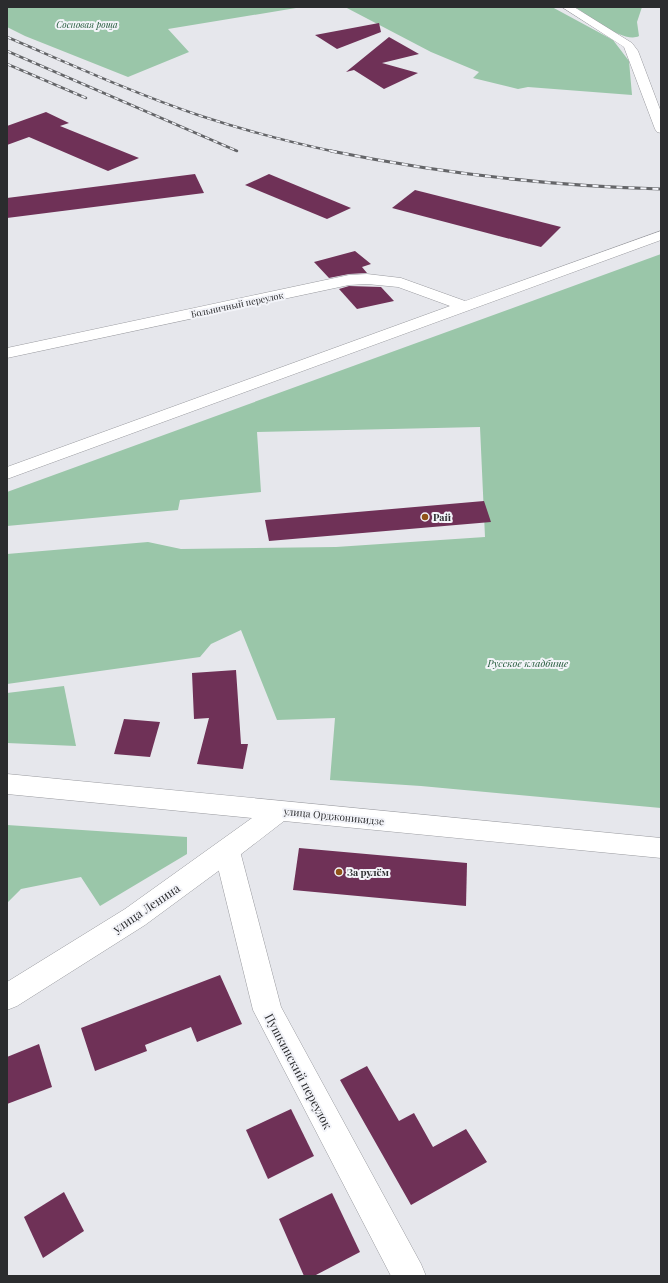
<svg xmlns="http://www.w3.org/2000/svg" width="668" height="1283" font-family="'Playfair Display',serif">
<style>
.green{fill:#9ac6a9}
.building{fill:#6f3157}
.lines{fill:none;stroke-linecap:round;stroke-linejoin:round}
.minor-casing{stroke:#999a9f;stroke-width:1}
.major-casing{stroke:#999a9f;stroke-width:1}
.minor{fill:#fff;fill-rule:evenodd}
.major{fill:#fff;fill-rule:evenodd}
.rail-far1-casing{stroke:#646568;stroke-width:2.5}
.rail-casing{stroke:#646568;stroke-width:3}
.rail-far1{stroke:#f3f4f9;stroke-width:1.5;stroke-dasharray:4.5;stroke-linecap:butt}
.rail{stroke:#f3f4f9;stroke-width:2;stroke-dasharray:6;stroke-linecap:butt}
.poi-dot{fill:#905218;stroke:#f3f4f9;stroke-width:1.5}
.labels{text-anchor:middle;dominant-baseline:central;stroke-width:4;stroke-linejoin:round;paint-order:stroke}
.far-park-label{font-size:9px;font-style:italic;fill:#215738;stroke:#f3f4f9}
.far-street-label{font-size:9px;fill:#2b2c2e;stroke:#f3f4f9}
.poi-label{font-size:10px;font-weight:bold;fill:#2b2c2e;stroke:#f3f4f9;text-anchor:start}
.park-label{font-size:10px;font-style:italic;fill:#215738;stroke:#f3f4f9}
.street-label{font-size:10px;fill:#2b2c2e;stroke:#f3f4f9}
.near-street-label{font-size:12px;fill:#2b2c2e;stroke:#f3f4f9}
</style>
<rect width="100%" height="100%" fill="#e6e7ec"/>
<g class="green">
<polygon points="7,7 302,7 168,29 189,52 128,77 25,36 7,27"/>
<polygon points="345,7 552,7 613,40 629,61 632,95 528,87 518,89 473,78 479,72 431,52"/>
<path d="M575,7H642L637,22L639,36C624,44 589,16 575,7Z"/>
<polygon points="661,254 661,808 421,786 330,780 335,718 277,720 241,630 211,644 200,657 7,684 7,554 148,542 181,549 336,547 485,537 480,427 257,432 261,492 180,500 178,510 7,526 7,492"/>
<polygon points="64,686 76,746 7,743 7,693"/>
<polygon points="7,825 187,837 187,854 100,906 81,877 21,889 7,903"/>
</g>
<g class="building">
<polygon points="379,23 381,32 337,49 315,35"/>
<polygon points="389,37 419,54 382,63 418,73 384,89 354,70 346,72"/>
<polygon points="46,112 69,123 60,126 139,158 108,171 29,137 7,145 7,126"/>
<polygon points="195,174 204,193 7,218 7,198"/>
<polygon points="269,174 351,208 327,219 245,185"/>
<polygon points="415,190 561,227 541,247 392,208"/>
<polygon points="355,251 371,264 362,267 367,273 349,274 329,278 314,262"/>
<polygon points="349,286 381,287 394,301 357,309 339,289"/>
<polygon points="484,501 491,522 269,541 265,520"/>
<polygon points="236,670 241,744 248,744 243,769 197,764 209,718 194,719 192,673"/>
<polygon points="124,719 160,722 150,757 114,754"/>
<polygon points="299,848 467,863 466,906 293,890"/>
<polygon points="220,975 242,1024 197,1042 191,1027 145,1045 147,1051 95,1071 81,1028"/>
<polygon points="39,1044 52,1087 7,1104 7,1057"/>
<polygon points="367,1066 399,1121 414,1113 433,1147 466,1129 487,1162 411,1205 340,1080"/>
<polygon points="291,1109 314,1156 268,1179 246,1130"/>
<polygon points="64,1192 84,1231 43,1258 24,1217"/>
<polygon points="332,1193 360,1252 314,1276 304,1276 279,1219"/>
</g>
<g class="lines">
<defs>
<g id="minor">
<polygon points="562,7 574,7 632,43 638,51 661,112 661,133 657,132 655,129 624,47"/>
<polygon points="661,231 661,240 7,479 7,467 450,306 398,287 367,284 349,285 7,358 7,348 349,275 367,274 401,278 465,301"/>
<polygon points="227,840 236,844 240,851 281,1007 421,1264 426,1276 391,1276 253,1010 214,851 218,844"/>
</g>
<polygon id="major" points="7,774 661,838 661,858 284,821 236,858 145,925 17,1006 7,1010 7,982 125,909 252,818 7,794"/>
</defs>
<use href="#minor" class="minor-casing"/>
<use href="#major" class="major-casing"/>
<use href="#minor" class="minor"/>
<use href="#major" class="major"/>
<defs>
<g id="rail-far1">
<path d="M7,37C70,64 133,93 198,115C243,130 289,142 336,152"/>
<polyline points="7,51 237,151"/>
<polyline points="7,64 86,98"/>
</g>
<path id="rail" d="M331,151C439,173 551,186 661,189"/>
</defs>
<use href="#rail-far1" class="rail-far1-casing"/>
<use href="#rail" class="rail-casing"/>
<use href="#rail-far1" class="rail-far1"/>
<use href="#rail" class="rail"/>
</g>
<g class="poi-dot">
<circle cx="425" cy="517" r="4"/>
<circle cx="339" cy="872" r="4"/>
</g>
<g class="labels">
<g class="far-park-label">
<text x="87" y="24">Сосновая роща</text>
</g>
<g class="far-street-label">
<text transform="translate(237 304) rotate(-12)">Больничный переулок</text>
</g>
<g class="poi-label">
<text x="433" y="517">Рай</text>
<text x="347" y="872">За рулём</text>
</g>
<g class="park-label">
<text x="528" y="663">Русское кладбище</text>
</g>
<g class="street-label">
<text transform="translate(334 816) rotate(6)">улица Орджоникидзе</text>
</g>
<g class="near-street-label">
<text transform="translate(146 908) rotate(-34)">улица Ленина</text>
<text transform="translate(299 1071) rotate(62)">Пушкинский переулок</text>
</g>
</g>
<rect width="668" height="1283" fill="none" stroke="#2b2c2e" stroke-width="16"/>
</svg>
